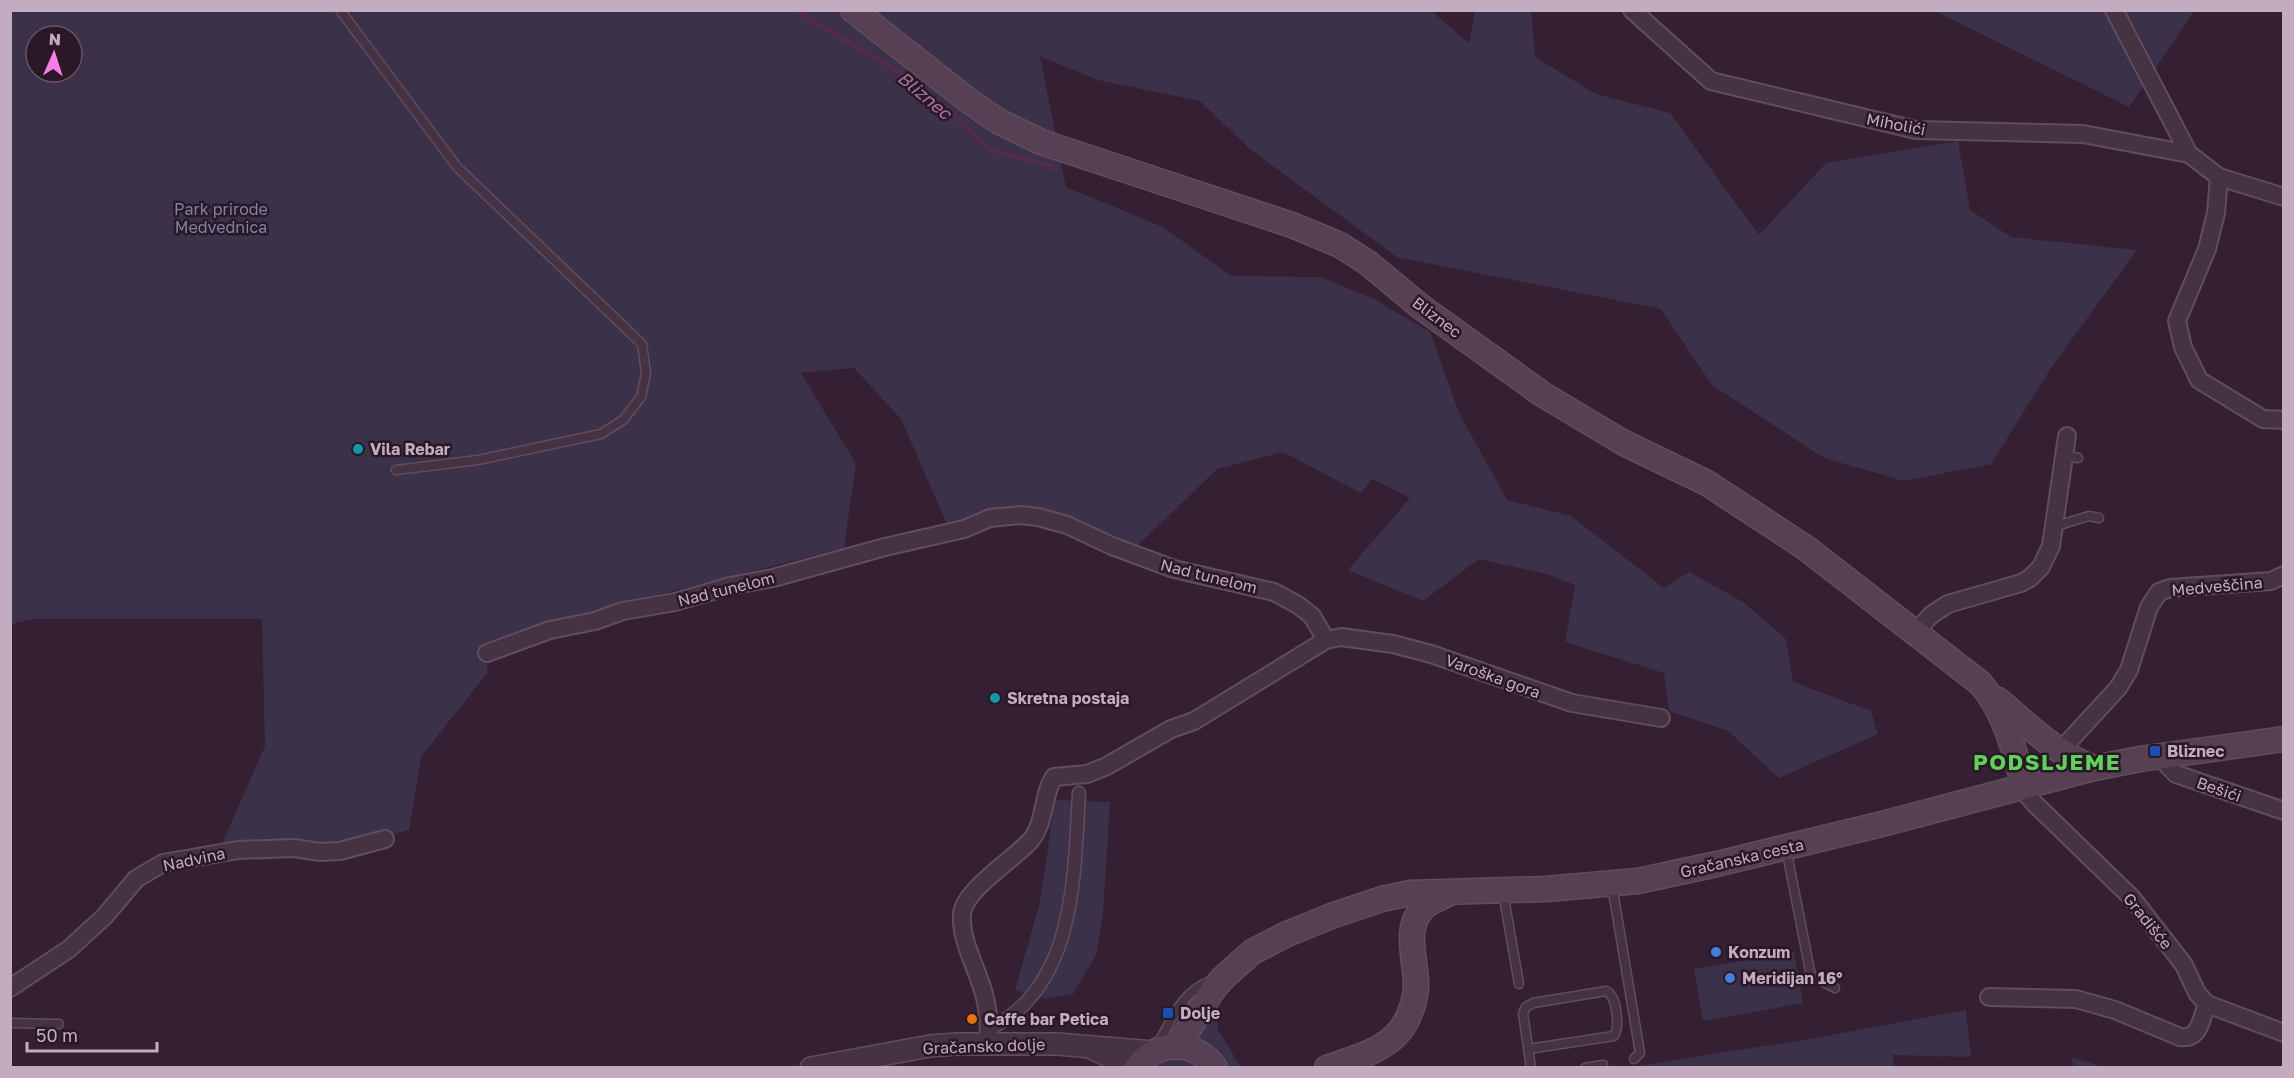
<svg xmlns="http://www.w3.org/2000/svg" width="2294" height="1078" font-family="'Golos Text',sans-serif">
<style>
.green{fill:#3b324a;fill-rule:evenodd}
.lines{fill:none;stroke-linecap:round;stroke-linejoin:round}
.stream{stroke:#532b4e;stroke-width:5}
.service-casing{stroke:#614d5e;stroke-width:11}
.pedestrian-casing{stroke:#614d5e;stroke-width:15}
.minor-casing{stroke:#614d5e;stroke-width:20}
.tertiary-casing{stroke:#614d5e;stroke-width:24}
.secondary-casing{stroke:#614d5e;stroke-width:27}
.service{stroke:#453243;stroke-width:8}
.pedestrian{stroke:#453243;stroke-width:12}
.minor{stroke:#453243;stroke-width:16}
.tertiary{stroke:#453243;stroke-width:21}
.secondary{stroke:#584054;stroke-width:24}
.culture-dot{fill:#0f9aa8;stroke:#2a1827;stroke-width:2}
.transit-dot{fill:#1a4fb4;stroke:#2a1827;stroke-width:2}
.shop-dot{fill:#3f7fe0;stroke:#2a1827;stroke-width:2}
.food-dot{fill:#e8710a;stroke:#2a1827;stroke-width:2}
.labels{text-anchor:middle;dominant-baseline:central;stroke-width:5;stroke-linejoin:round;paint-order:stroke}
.street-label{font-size:16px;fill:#c3acbf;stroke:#2a1827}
.park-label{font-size:16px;fill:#7b85a2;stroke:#2a1827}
.poi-label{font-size:16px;font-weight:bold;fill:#c3acbf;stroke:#2a1827;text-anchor:start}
.water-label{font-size:18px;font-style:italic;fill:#ab74a5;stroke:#2a1827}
.district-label{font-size:22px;font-weight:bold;letter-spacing:1.5px;fill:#5bd258;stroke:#2a1827}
</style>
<rect width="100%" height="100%" fill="#351f32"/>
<g class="green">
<path d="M1430,10L1469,43L1475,11H1531L1535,57L1596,94L1670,113L1759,235L1826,163L1958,141L1970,210L2011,237L2137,250L2053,365L1991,464L1904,481L1824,458L1712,385L1661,309L1397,257L1251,150L1200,101L1098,80L1040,56L1066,187L1163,227L1231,276L1321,277L1374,299L1430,332L1459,413L1507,500L1571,516L1664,588L1689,572L1743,602L1786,639L1793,682L1871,711L1878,734L1779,778L1728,731L1669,711L1664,673L1565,642L1575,585L1546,574L1479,559L1423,601L1348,570L1410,498L1372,479L1361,493L1283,452L1217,469L1133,550L1059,515L1003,508L947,524L901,419L854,368L801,373L856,464L844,548L618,605L483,643L488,672L421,757L409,830L336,849L216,857L265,746L262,619H35L11,624V11ZM36,36H72V72H36Z"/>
<polygon points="1935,11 2194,11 2129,107"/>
<polygon points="1055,800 1110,802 1103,913 1096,955 1073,994 1046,999 1015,990 1040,902"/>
<polygon points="1794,952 1803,1003 1703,1021 1694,969"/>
<polygon points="1211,1009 1216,1012 1218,1030 1241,1067 1226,1067 1211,1047 1196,1039"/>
<polygon points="1966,1010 1971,1057 1892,1055 1895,1068 1631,1067 1809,1039"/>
<polygon points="2071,1057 2103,1067 2074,1067"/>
<polygon points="1175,1059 1186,1060 1197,1067 1154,1068 1164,1061"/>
</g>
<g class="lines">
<polyline class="stream" points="798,10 807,18 903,74 951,113 988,149 1055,167"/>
<defs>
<g id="service">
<polyline points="340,10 457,167 642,344 646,373 641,397 623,420 601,434 478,460 396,470"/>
<polyline points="2064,455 2078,458"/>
<polyline points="2053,527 2089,516 2099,518"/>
<polyline points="1786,848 1811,976 1835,988"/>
<polyline points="1612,885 1640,1053 1634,1059"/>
<polyline points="1503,892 1519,984"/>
<polyline points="10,1023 59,1024"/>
<path d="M1157,1045C1173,1019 1180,993 1210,981"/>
<path d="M1528,1049L1614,1036C1620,1026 1617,996 1606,991L1533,1003L1526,1007L1523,1013L1531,1068"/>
<polyline points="1585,1068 1603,1065"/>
</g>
<path id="pedestrian" d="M989,1029C1076,988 1074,875 1079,793"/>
<g id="minor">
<polyline points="1632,10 1711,81 1916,130 2083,134 2189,154"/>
<polyline points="2114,10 2189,154 2219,177 2284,197"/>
<polyline points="2219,177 2216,213 2207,249 2177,321 2183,347 2199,380 2263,419 2284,420"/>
<polyline points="1916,632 1931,615 1948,604 2021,583 2030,578 2041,567 2051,546 2067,436"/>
<polyline points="487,653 550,630 595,621 623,611 675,602 730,586 773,578 885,547 964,529 990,518 1020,515 1038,517 1067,525 1112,546 1174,569 1274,592 1298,605 1312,616 1326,640"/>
<polyline points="2060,751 2118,688 2129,670 2149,607 2159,592 2170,588 2271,581 2284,575"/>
<polyline points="2163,756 2168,766 2176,774 2284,811"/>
<polyline points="2024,785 2028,796 2034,803 2132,898 2184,965 2197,993 2207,1004 2284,1033"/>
<polyline points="10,988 69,949 105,916 136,879 163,863 238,850 294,848 320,852 340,851 385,839"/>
<path d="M1989,997L2076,999L2115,1010L2180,1037C2200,1040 2201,1019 2207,1004"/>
<path d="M989,1044C989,1028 989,1013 985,998C979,971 960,942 962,914C964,890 1013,860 1030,841C1046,823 1042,795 1054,777L1087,774L1107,766L1171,729L1194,721L1326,640L1341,637L1393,644L1431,654L1572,703L1661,718"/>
</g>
<g id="tertiary">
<polyline points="1095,1050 1114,1059 1123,1068"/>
<polyline points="811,1068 930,1046 957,1044 1057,1044 1153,1052"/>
</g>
<g id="secondary">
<path d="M853,10L969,101L998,121L1041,142L1292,225L1340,245L1368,263L1421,307L1542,394L1624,443L1707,483L1806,548L1980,683C2006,713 2013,748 2024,785"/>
<path d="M1998,700C2028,725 2057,755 2094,768"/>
<polyline points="1174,1046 1185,1035 1212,991 1222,979 1252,952 1287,934 1334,915 1382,899 1410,893 1546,889 1638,881 1717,864 1882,824 2094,768 2140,759 2284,739"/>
<path d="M1137,1068C1156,1039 1196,1040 1215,1068"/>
<path d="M1327,1068C1351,1059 1379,1053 1397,1034C1408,1023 1415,1002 1416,987C1417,962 1402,928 1424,907C1430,901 1440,898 1448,894"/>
</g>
</defs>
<use href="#service" class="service-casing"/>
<use href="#pedestrian" class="pedestrian-casing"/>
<use href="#minor" class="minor-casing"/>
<use href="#tertiary" class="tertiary-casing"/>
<use href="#secondary" class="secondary-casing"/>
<use href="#service" class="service"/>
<use href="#pedestrian" class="pedestrian"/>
<use href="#minor" class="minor"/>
<use href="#tertiary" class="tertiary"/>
<use href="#secondary" class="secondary"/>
</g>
<g class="culture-dot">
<circle cx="358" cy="449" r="6"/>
<circle cx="995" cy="698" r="6"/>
</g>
<g class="transit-dot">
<rect x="2149" y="745" width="12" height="12" rx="3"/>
<rect x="1162" y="1007" width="12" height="12" rx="3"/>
</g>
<g class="shop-dot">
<circle cx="1716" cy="952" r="6"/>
<circle cx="1730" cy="978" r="6"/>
</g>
<circle class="food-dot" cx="972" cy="1019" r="6"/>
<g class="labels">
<g class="street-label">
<text transform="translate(1896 124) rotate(11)">Miholići</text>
<text transform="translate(1437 317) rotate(37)">Bliznec</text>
<text transform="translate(1209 576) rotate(14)">Nad tunelom</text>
<text transform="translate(2217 586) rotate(-5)">Medveščina</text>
<text transform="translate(726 589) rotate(-14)">Nad tunelom</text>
<text transform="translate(1493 676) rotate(20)">Varoška gora</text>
<text transform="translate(2219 789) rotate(19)">Bešići</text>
<text transform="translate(1742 858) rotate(-13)">Gračanska cesta</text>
<text transform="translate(194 859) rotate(-12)">Nadvina</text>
<text transform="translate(2148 921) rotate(51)">Gradišće</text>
<text transform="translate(984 1046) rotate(-2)">Gračansko dolje</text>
</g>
<g class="park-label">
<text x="221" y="209">Park prirode<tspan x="221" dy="18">Medvednica</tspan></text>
</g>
<g class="poi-label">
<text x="370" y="449">Vila Rebar</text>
<text x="1007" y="698">Skretna postaja</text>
<text x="2167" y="751">Bliznec</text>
<text x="1728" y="952">Konzum</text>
<text x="1742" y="978">Meridijan 16°</text>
<text x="1180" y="1013">Dolje</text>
<text x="984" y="1019">Caffe bar Petica</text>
</g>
<g class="water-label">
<text transform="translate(925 95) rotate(40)">Bliznec</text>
</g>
<g class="district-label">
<text x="2047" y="761">PODSLJEME</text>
</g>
</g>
<rect width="2294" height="1078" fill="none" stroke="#c3acbf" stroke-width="24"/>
<g transform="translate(54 54) rotate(3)"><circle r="28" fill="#2a1827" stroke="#675364" stroke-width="1.5"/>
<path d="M0-4.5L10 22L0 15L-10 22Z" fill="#f77ce4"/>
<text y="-9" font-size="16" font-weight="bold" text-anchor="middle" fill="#c3acbf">N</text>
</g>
<path d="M27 1042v9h130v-9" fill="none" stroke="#c3acbf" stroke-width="3"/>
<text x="36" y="1042" font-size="18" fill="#c3acbf" stroke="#2a1827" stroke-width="4.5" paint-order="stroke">50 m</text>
</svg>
